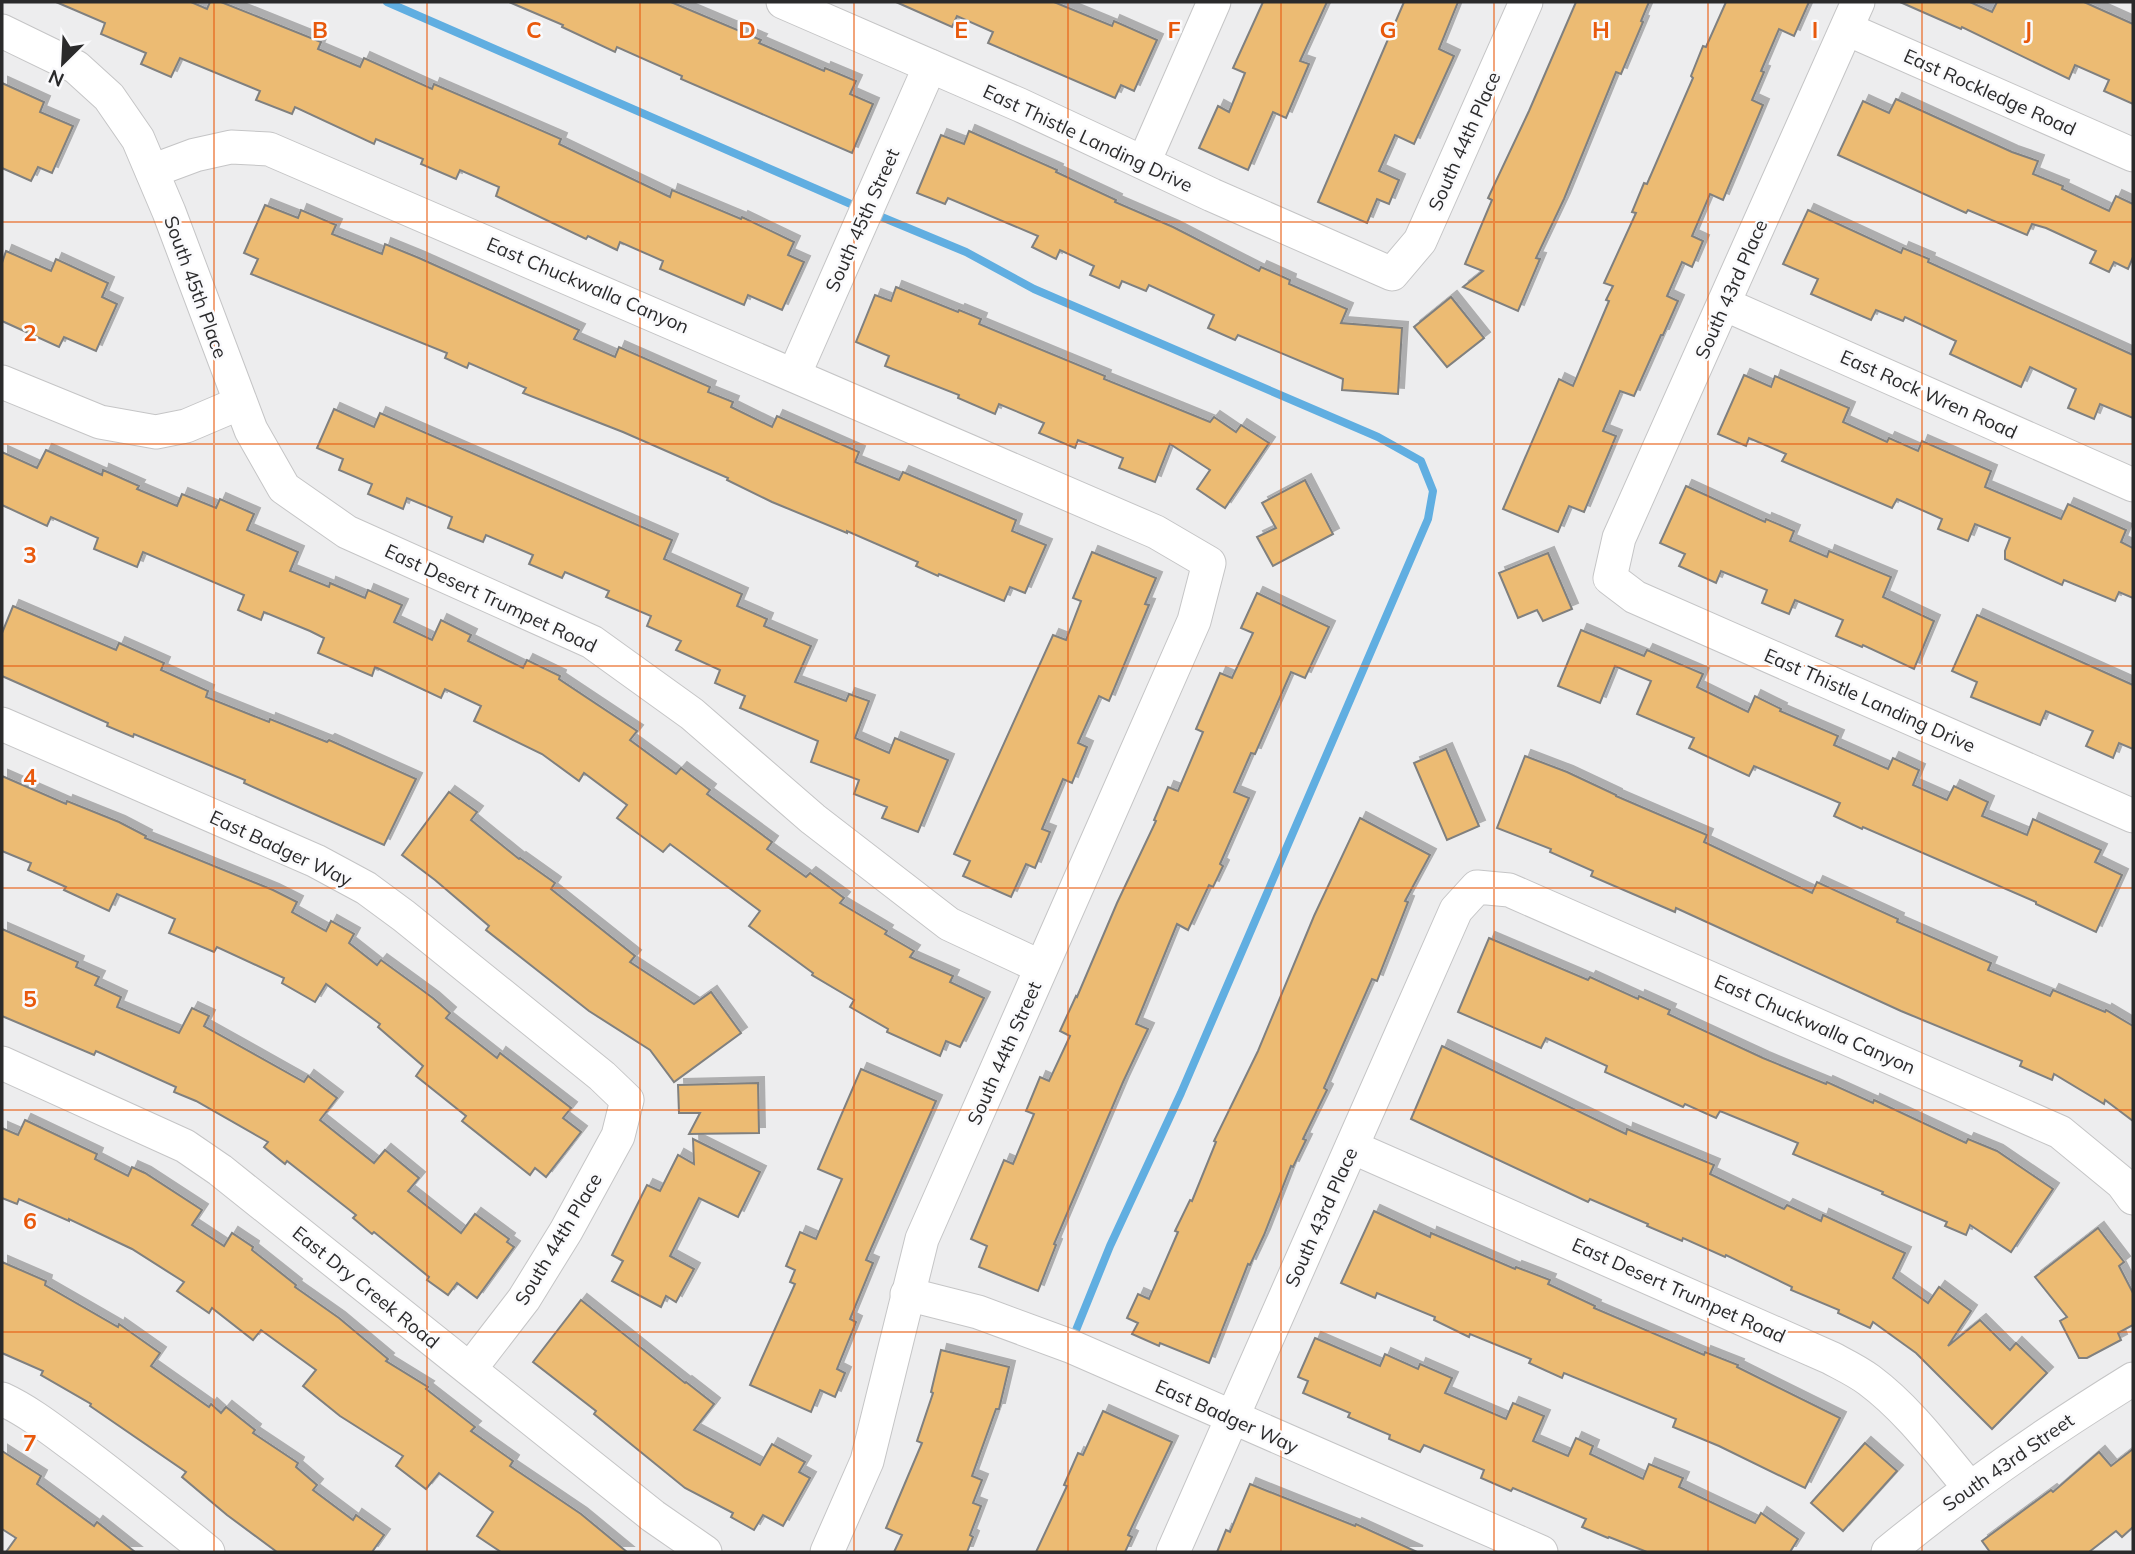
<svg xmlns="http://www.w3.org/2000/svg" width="2135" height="1554" font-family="Mulish,sans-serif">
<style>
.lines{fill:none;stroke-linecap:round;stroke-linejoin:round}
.stream{stroke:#60aee1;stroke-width:8}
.building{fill:#ecbb73;stroke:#80807f;stroke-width:2;filter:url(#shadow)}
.minor-casing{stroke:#c5c5c6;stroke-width:35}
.minor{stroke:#fff;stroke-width:33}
.grid{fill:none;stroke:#e8590c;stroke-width:2;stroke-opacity:0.55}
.labels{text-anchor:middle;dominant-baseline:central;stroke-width:5;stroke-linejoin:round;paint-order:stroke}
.street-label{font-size:19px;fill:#2a2a2b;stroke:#fafafc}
.grid-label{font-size:23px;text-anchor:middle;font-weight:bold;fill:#e8590c;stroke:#fafafc;stroke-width:5;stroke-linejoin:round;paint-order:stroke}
</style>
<defs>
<filter id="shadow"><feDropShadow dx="6" dy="-6" stdDeviation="0" flood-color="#0004"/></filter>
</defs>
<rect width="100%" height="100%" fill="#ededee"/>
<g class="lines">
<g class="stream">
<polyline points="387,2 860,208"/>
<polyline points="872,213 966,252 1034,289 1378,437 1421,461 1433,491 1428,519 1181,1093 1110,1246 1072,1340"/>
</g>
</g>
<g class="building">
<polygon points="56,2 191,2 207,9 210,2 221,2 321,42 318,49 360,67 364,58 432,89 434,84 561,139 559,144 670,197 672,190 741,219 742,217 794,242 788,255 804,262 782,310 748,295 744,305 660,269 663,261 620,242 617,250 588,236 586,239 496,196 499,187 460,170 456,179 421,164 423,159 376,139 374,144 295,107 292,114 256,100 260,91 180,58 171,77 141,64 146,53 101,34 105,23"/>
<polygon points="509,2 671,2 761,40 759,43 824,71 825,68 856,81 850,94 873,104 852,153 681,79 682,76 617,47 615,52 562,27 563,25"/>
<polygon points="896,2 1054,2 1112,26 1114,21 1157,40 1134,91 1121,85 1115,98 988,43 993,32 957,16 952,27"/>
<polygon points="1263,2 1327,2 1300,61 1309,64 1286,118 1273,112 1248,170 1199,148 1218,106 1229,112 1245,73 1233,68"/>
<polygon points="1404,2 1458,2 1439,49 1454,56 1414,144 1395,135 1379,171 1399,180 1389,204 1377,199 1367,223 1318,202"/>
<polygon points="1576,2 1649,2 1641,21 1643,22 1621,74 1616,72 1564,199 1536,258 1540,259 1518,311 1463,287 1483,271 1465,264 1492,200 1488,198 1529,111"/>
<polygon points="1726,2 1809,2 1794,36 1779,29 1761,71 1764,72 1752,100 1763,105 1723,200 1710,194 1692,236 1703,241 1692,267 1682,262 1667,296 1678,301 1663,335 1661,335 1634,396 1620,391 1603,431 1616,436 1584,512 1569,506 1558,532 1503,509 1559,379 1573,386 1609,301 1606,300 1613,286 1604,283 1636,213 1632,212 1644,183 1647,184 1693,78 1691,76 1703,46 1706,47"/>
<polygon points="1900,2 1970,2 1992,12 1997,2 2084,2 2133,24 2133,104 2104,91 2109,80 2075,65 2069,79 1962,27 1961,29"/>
<polygon points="2,83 44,102 40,112 73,126 52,173 38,167 31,181 2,168"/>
<polygon points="1896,99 2012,152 2038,161 2033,174 2063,186 2062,189 2109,211 2116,196 2133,204 2133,257 2128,269 2114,262 2109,272 2090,263 2096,251 2046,228 2032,224 2027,235 1968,210 1966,213 1838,155 1863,101 1889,113"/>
<polygon points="969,131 1057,170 1056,172 1116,200 1115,202 1173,227 1259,271 1261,267 1290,280 1289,284 1347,309 1341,323 1402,328 1398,394 1342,390 1343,379 1238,335 1235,340 1208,328 1214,315 1149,285 1146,291 1122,281 1119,288 1090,275 1094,266 1060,250 1056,259 1032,247 1038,236 948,198 945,204 917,193 941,135 964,144"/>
<polygon points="265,205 298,218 301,210 336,225 332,234 382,254 385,244 419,258 579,330 574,339 615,357 619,347 710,387 708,392 733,402 731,407 772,427 777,416 859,452 855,462 899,480 903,472 1016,520 1012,531 1046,545 1025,593 1010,587 1004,601 939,574 938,576 916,566 918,562 847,531 847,533 772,502 727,480 728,478 623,432 523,393 526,388 469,363 467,368 445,358 447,353 251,274 258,259 244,253"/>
<polygon points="1808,210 1901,253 1903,248 1929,259 1928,262 2133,355 2133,418 2100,404 2094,419 2068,408 2076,389 2030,367 2021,387 1950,354 1956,341 1905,317 1903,321 1876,310 1871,320 1811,294 1818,279 1783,264"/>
<polygon points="6,251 51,271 56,259 108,283 102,297 117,304 96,351 64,337 59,347 2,321 2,263"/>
<polygon points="896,287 958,312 959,310 981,319 979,324 1105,376 1104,379 1210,422 1214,417 1236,432 1241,425 1269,443 1225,508 1197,489 1210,470 1170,444 1155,482 1119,468 1123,458 1078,440 1075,448 1039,433 1044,423 999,404 995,414 958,398 959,395 885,366 889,356 856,342 875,295 891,301"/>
<polygon points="1451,297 1484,338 1447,367 1414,327"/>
<polygon points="1744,375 1771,387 1775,376 1849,408 1843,422 1887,442 1889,438 1918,451 1922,441 1991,471 1985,487 2061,519 2068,504 2126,530 2121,542 2133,548 2133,598 2119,592 2115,601 2064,580 2062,585 2005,559 2005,551 2010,538 1975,524 1968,541 1938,529 1942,519 1897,499 1892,508 1782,461 1786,454 1749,438 1746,446 1718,434"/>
<polygon points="334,409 374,427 380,413 672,540 664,559 742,594 737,606 767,619 764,626 811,646 795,682 846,701 849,694 869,701 855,738 889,753 895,738 948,760 918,832 882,818 887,807 854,794 859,780 811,762 818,741 740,708 745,696 715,683 720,670 676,650 681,641 647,626 651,616 606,597 609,591 565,572 562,578 529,564 533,555 486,535 483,542 448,528 452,517 407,498 403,509 368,494 372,484 339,470 343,459 317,448"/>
<polygon points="46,450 102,475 103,470 139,486 137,489 177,506 182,494 216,508 220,499 254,514 247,530 298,552 290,571 329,587 330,583 365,598 368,590 402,605 394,622 432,640 441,620 471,635 468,641 523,668 527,660 560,676 559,679 637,731 630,740 676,774 681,768 710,790 707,794 772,842 767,849 806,877 810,873 844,898 840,903 887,931 885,934 914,951 910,957 953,976 950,982 984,998 960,1047 946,1041 940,1056 887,1032 888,1029 850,1007 854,1000 812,975 813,973 749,926 760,911 670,844 663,852 617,818 627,805 584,773 579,781 542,754 474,721 481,706 445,689 441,698 375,667 372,676 318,653 324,638 310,631 264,612 261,620 238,610 244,595 143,552 137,567 94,549 98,538 51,517 47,526 2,505 2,452 37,468"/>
<polygon points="1305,480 1333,534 1273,566 1257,537 1276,528 1262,503"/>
<polygon points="1686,486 1765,522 1766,519 1794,531 1790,541 1827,557 1829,551 1891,577 1883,597 1934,621 1914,669 1863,645 1862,647 1836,636 1843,620 1795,600 1789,614 1762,603 1767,590 1721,571 1716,583 1679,566 1685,554 1660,543"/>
<polygon points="1092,552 1156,578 1145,604 1149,605 1109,701 1099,696 1078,743 1087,747 1072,783 1063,779 1042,829 1050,832 1035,868 1026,864 1011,897 963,876 970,861 954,854 1053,635 1066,640 1081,601 1073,598"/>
<polygon points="1548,553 1572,609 1543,621 1537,610 1518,618 1499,573"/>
<polygon points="1257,593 1329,627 1305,678 1291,672 1255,754 1251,753 1234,792 1249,798 1220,864 1223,866 1213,887 1209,885 1188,930 1177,924 1136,1024 1148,1029 1123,1082 1054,1244 1056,1245 1038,1291 979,1267 987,1246 971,1239 1004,1160 1013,1164 1034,1114 1026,1111 1040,1077 1049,1081 1070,1036 1060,1031 1076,996 1077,997 1117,903 1156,821 1154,820 1168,787 1178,791 1203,732 1196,729 1220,673 1232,678 1253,633 1241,628"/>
<polygon points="13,606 116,650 119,643 164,663 161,670 208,691 206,697 269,722 270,719 327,742 329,740 416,779 384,845 244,783 245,780 134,734 133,737 107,726 108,723 2,676 2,633"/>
<polygon points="1977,615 2133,685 2133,749 2119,743 2113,758 2086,746 2093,731 2046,711 2040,725 1971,697 1977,682 1952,671"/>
<polygon points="1581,630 1644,656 1647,650 1703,674 1697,687 1748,712 1755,696 1781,709 1780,711 1838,736 1834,745 1888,769 1893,758 1919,770 1913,785 1947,800 1954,786 1988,802 1982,816 2027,835 2033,819 2101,850 2095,862 2122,875 2096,932 2036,904 2036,902 1863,827 1862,829 1834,816 1840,803 1754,766 1749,776 1689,748 1694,738 1637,714 1651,681 1615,666 1600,703 1558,686"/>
<polygon points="1446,749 1479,826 1447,840 1414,763"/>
<polygon points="1525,756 1567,772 1616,795 1616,796 1707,835 1704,842 1812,893 1817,882 1898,919 1897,922 1991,963 1988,970 2050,996 2053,990 2105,1012 2106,1010 2133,1026 2133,1121 2105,1100 2104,1104 2054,1074 2052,1080 2020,1066 2022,1061 1901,1011 1676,908 1675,912 1591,876 1593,871 1550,852 1551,849 1497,828"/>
<polygon points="2,776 66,804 67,801 119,822 146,836 145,838 273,890 297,902 292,912 326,931 331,921 354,934 349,943 377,965 381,960 433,998 450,1013 446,1018 497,1058 500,1053 571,1108 563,1118 581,1132 546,1177 535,1168 530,1175 462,1121 466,1116 416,1076 423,1066 378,1027 380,1024 326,984 315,1002 282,983 284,978 217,947 214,952 169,933 175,919 117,894 109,911 64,890 66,887 28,870 31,863 2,851"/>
<polygon points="449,792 477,812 471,820 519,859 520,858 555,883 551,889 635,956 630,962 694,1004 711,992 741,1033 674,1082 650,1050 589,1011 486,930 489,926 435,880 402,855"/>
<polygon points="1360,818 1430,855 1405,901 1408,902 1377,981 1372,979 1324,1088 1327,1090 1303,1139 1306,1140 1293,1167 1291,1166 1264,1235 1250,1265 1248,1264 1209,1363 1160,1343 1159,1346 1132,1334 1138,1323 1127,1318 1138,1294 1149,1299 1178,1232 1175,1231 1190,1200 1192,1201 1216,1142 1214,1141 1258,1051 1314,916"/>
<polygon points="2,929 78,962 76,967 99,977 95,985 121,997 117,1007 179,1033 192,1008 209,1016 204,1026 304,1082 308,1076 337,1098 320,1120 374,1163 385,1150 419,1178 408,1191 461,1233 475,1214 509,1239 507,1242 514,1247 477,1298 457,1283 448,1295 427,1280 429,1277 374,1232 372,1234 353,1218 356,1215 287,1161 285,1164 264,1147 268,1142 196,1101 174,1092 176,1087 96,1051 94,1055 2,1016"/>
<polygon points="1489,938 1588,980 1590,977 1638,999 1639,996 1670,1010 1668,1014 1763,1058 1826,1084 1827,1082 1873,1103 1874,1100 1966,1143 1968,1139 1997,1151 2053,1189 2011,1252 1970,1225 1966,1235 1945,1226 1947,1222 1882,1194 1883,1192 1793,1154 1798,1143 1720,1111 1716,1118 1685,1104 1683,1107 1605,1072 1607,1066 1546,1038 1541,1048 1458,1012"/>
<polygon points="1442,1046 1626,1134 1627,1129 1714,1165 1710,1174 1784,1209 1787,1205 1821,1221 1823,1215 1905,1253 1893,1278 1928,1303 1939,1287 1971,1311 1948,1346 1980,1320 2010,1350 2016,1343 2047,1373 1992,1429 1916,1353 1873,1322 1870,1328 1838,1313 1839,1310 1791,1290 1792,1287 1726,1255 1725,1257 1683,1238 1682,1241 1647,1226 1648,1224 1590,1199 1588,1202 1411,1119"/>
<polygon points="861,1069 936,1101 866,1260 873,1263 850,1319 856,1322 837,1369 845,1373 835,1397 820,1390 811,1412 750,1385 795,1284 790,1282 795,1270 786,1266 800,1232 816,1239 842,1179 818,1169"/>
<polygon points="758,1083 759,1133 689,1134 700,1113 679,1113 678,1085"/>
<polygon points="25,1120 97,1154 95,1159 128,1176 132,1167 145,1173 202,1210 192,1225 224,1246 232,1233 253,1247 252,1250 296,1285 295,1287 339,1318 388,1359 386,1361 428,1387 426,1389 475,1427 471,1431 513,1461 510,1466 581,1514 627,1552 501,1552 477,1536 493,1512 439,1473 426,1489 396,1466 403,1456 340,1416 303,1386 316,1370 261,1330 253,1340 212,1308 209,1313 177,1291 184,1282 132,1249 69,1219 69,1221 19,1199 17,1204 2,1198 2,1128 18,1135"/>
<polygon points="693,1139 760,1172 738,1217 699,1198 670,1256 694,1269 676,1302 666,1296 661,1307 612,1281 623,1261 612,1255 647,1185 660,1191 678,1155 694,1164"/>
<polygon points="1374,1211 1430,1237 1431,1233 1515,1269 1516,1267 1550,1280 1548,1284 1595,1306 1594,1308 1704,1355 1705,1352 1738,1365 1737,1367 1840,1418 1805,1488 1719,1446 1673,1427 1676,1419 1564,1373 1562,1378 1529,1363 1531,1359 1470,1334 1469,1337 1434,1320 1435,1317 1377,1293 1375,1298 1341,1283"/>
<polygon points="2098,1228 2124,1262 2119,1266 2133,1293 2133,1325 2118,1333 2121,1340 2087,1358 2079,1358 2060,1321 2067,1317 2035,1277"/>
<polygon points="2,1262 46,1281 45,1285 118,1327 119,1324 160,1353 151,1366 209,1407 211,1404 221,1413 226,1407 255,1430 253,1433 298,1463 296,1467 317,1485 313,1490 353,1520 356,1515 384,1535 372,1552 277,1552 227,1515 182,1477 186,1472 90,1406 91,1404 41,1375 43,1371 2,1353"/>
<polygon points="581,1300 685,1383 686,1382 714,1404 694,1430 760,1465 772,1444 805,1462 799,1472 810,1478 783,1526 763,1515 754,1530 731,1517 733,1513 685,1488 594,1414 596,1411 533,1362"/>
<polygon points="1315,1338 1380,1366 1385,1354 1418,1369 1420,1364 1452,1378 1445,1393 1506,1419 1513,1403 1544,1416 1533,1441 1568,1456 1576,1438 1593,1446 1590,1454 1643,1479 1649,1464 1683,1478 1679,1487 1755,1523 1761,1513 1798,1539 1790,1552 1647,1552 1609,1537 1608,1538 1582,1527 1586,1519 1513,1488 1511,1491 1481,1478 1484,1470 1424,1445 1420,1452 1389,1439 1390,1435 1348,1417 1350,1413 1303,1393 1308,1381 1298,1377"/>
<polygon points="941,1350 1009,1367 999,1409 996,1409 972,1476 982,1480 973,1503 981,1506 970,1535 973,1537 967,1552 894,1552 902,1535 886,1528 922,1443 917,1441 933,1393 931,1392"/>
<polygon points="1103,1411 1172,1442 1128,1535 1132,1537 1125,1552 1036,1552 1067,1486 1064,1485 1078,1453 1083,1455"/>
<polygon points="1865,1443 1897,1471 1843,1531 1811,1503"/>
<polygon points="2133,1449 2133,1527 2122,1537 2116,1531 2089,1552 1990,1552 1982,1541 2051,1490 2053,1492 2099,1452 2111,1466"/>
<polygon points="2,1451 41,1476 37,1484 94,1526 97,1522 135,1552 6,1552 16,1538 2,1529"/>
<polygon points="1250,1484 1355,1526 1356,1524 1417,1552 1217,1552 1226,1530 1230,1532"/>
</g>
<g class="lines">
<defs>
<g id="minor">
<polyline points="783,2 1020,105 1212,195 1392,274 1420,241 1526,2"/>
<polyline points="1858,2 1619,538 1610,578 1635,597 2133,816"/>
<polyline points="1847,29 2133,155"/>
<polyline points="2,31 76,67 109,97 138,139 169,212 251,430 284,488 347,532 592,642 692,714 813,819 949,924 1041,967"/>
<polyline points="1144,162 1214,2"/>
<polyline points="152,171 195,155 231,147 269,149 1156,532 1209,563 1194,621 922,1239 867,1461 827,1552"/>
<polyline points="1724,304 2133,485"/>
<polyline points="794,375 930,66"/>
<polyline points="2,382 100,422 156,432 186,426 240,403"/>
<polyline points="2,724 316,861 366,888 404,916 602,1076 627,1100 618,1136 566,1231 524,1299 470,1369"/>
<polyline points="2,1063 185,1146 220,1170 653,1516 705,1552"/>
<path d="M1352,1147L1831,1358C1844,1365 1857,1371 1869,1380C1908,1409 1938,1450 1969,1487"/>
<polyline points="907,1294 978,1312 1070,1346 1541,1552"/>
<path d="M2,1399C28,1411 51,1429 74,1446C120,1480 164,1516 208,1552"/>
<polyline points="1173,1552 1456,910 1477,887 1509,890 2060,1132 2122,1183 2133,1198"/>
<path d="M1888,1552C1966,1488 2047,1432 2133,1379"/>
</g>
</defs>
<use href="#minor" class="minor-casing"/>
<use href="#minor" class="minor"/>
</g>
<path class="grid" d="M214,2V1552M427,2V1552M640,2V1552M854,2V1552M1068,2V1552M1281,2V1552M1494,2V1552M1708,2V1552M1922,2V1552M2,222H2133M2,444H2133M2,666H2133M2,888H2133M2,1110H2133M2,1332H2133"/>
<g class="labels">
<g class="street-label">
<text transform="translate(1990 92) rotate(24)">East Rockledge Road</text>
<text transform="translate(1088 138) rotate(25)">East Thistle Landing Drive</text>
<text transform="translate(1464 141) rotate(-66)">South 44th Place</text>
<text transform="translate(862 220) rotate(-66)">South 45th Street</text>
<text transform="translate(588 285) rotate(23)">East Chuckwalla Canyon</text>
<text transform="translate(196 287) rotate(70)">South 45th Place</text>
<text transform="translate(1731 289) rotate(-66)">South 43rd Place</text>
<text transform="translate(1929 394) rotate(24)">East Rock Wren Road</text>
<text transform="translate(491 598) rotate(25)">East Desert Trumpet Road</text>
<text transform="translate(1870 700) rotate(24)">East Thistle Landing Drive</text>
<text transform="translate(281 848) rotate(25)">East Badger Way</text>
<text transform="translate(1815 1024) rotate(24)">East Chuckwalla Canyon</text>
<text transform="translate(1004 1053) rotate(-66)">South 44th Street</text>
<text transform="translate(1321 1217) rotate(-66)">South 43rd Place</text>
<text transform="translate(558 1239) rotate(-59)">South 44th Place</text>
<text transform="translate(366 1287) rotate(39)">East Dry Creek Road</text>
<text transform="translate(1679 1290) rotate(24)">East Desert Trumpet Road</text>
<text transform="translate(1227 1416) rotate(24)">East Badger Way</text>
<text transform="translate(2008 1462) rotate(-35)">South 43rd Street</text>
</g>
</g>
<g class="grid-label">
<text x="320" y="38">B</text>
<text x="534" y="38">C</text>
<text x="747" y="38">D</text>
<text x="961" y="38">E</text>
<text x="1174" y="38">F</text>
<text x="1388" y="38">G</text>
<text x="1601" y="38">H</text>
<text x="1815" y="38">I</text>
<text x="2028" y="38">J</text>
<text x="30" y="341">2</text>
<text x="30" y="563">3</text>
<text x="30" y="785">4</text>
<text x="30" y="1007">5</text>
<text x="30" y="1229">6</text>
<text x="30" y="1451">7</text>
</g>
<rect width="2135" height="1554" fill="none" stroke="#2a2a2b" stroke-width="7"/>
<g transform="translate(63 63) rotate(204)" stroke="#fafafc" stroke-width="5" paint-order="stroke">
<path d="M0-5L12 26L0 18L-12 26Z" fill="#2a2a2b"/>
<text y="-10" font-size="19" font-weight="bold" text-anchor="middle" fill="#2a2a2b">N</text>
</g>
</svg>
